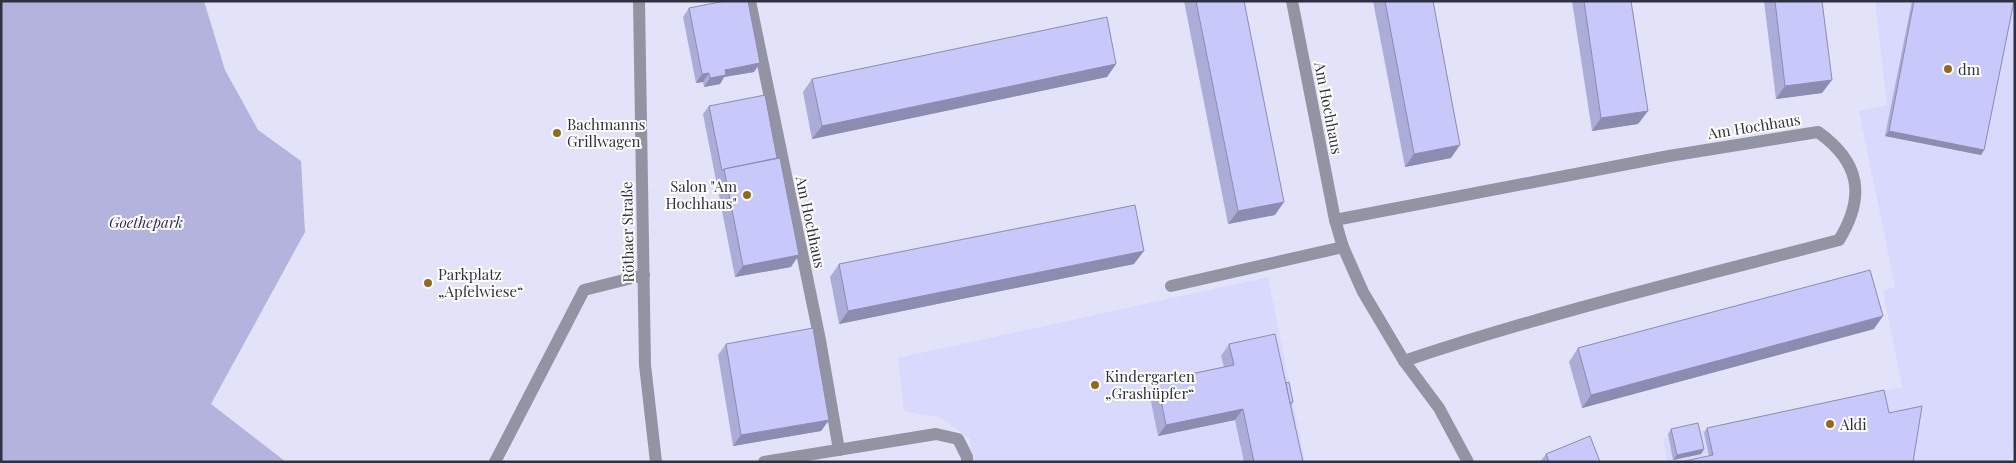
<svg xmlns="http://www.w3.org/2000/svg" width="2016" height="463" font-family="'Playfair Display',serif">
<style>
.built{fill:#d8d9fc}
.green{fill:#b3b3dd}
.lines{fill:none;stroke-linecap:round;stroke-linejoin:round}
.minor{stroke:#9394a3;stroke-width:12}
.wall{fill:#acacd8}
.shaded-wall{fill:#8c8cb0}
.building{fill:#c8c8fb;stroke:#8c8cb0}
.poi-dot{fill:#986819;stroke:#fff;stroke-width:2}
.labels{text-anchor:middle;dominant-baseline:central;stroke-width:4;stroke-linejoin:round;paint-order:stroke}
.poi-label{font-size:15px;fill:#30303e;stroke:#fff;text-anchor:start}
.street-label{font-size:15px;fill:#30303e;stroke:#fff}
.park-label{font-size:15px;font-style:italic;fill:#302965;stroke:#fff}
</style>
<rect width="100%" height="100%" fill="#e2e3f9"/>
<g class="built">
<polygon points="1875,1 2015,1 2015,443 2010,462 1668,462 1663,439 1902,387 1883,291 1895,287 1859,111 1887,105"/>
<polygon points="1268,277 1305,462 973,462 970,439 941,418 904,411 898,358"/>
</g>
<polygon class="green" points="1,1 204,1 225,70 258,130 301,161 305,232 211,404 286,462 1,462"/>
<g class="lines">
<g class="minor">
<polyline points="639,1 645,365 656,462"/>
<polyline points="750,1 820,340 839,450"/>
<polyline points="1292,1 1335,220 1343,247 1363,292 1404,361 1439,408 1468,462"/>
<path d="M1335,220L1669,156L1818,132C1860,162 1866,196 1839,240C1694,278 1547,313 1404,361"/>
<polyline points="1171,286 1343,247"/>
<polyline points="495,462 584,290 644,275"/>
<polyline points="764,462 936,434 958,439 967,457 967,462"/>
</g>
</g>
<g class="wall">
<polygon points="1184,1 1244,1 1275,215 1228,224"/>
<polygon points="1373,1 1433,1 1451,158 1405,167"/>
<polygon points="1572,1 1631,1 1648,111 1638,124 1592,131"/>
<polygon points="1764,1 1822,1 1822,93 1776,99"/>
<polygon points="1912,1 2014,1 1984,150 1981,155 1885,136"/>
<polygon points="689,8 760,63 754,72 724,77 720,84 704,87 703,82 696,83 683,17"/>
<polygon points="1116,64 1107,77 812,139 803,92 812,79"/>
<polygon points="709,106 791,267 735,277 703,114"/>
<polygon points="839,264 1134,264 839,324 830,277"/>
<polygon points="1874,329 1582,408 1569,362 1578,348"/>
<polygon points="726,344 829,420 821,431 733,446 718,355"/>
<polygon points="1229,344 1286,383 1293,402 1291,406 1303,462 1244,462 1235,420 1158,436 1149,392 1157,381 1224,367 1221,356"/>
<polygon points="1889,413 1709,456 1704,433 1707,428"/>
<polygon points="1671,429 1704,449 1701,454 1673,460 1668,434"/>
<polygon points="1546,454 1600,462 1540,462"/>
</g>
<g class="shaded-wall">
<polygon points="760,63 754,72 724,77 720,84 704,87 710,78 725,70"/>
<polygon points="1116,64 1107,77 812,139 822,126"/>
<polygon points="709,73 703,82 696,83 702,74"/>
<polygon points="1832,80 1822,93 1776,99 1785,86"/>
<polygon points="1648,111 1638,124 1592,131 1601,118"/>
<polygon points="1889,131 1984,150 1981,155 1885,136"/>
<polygon points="1460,145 1451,158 1405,167 1414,154"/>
<polygon points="1284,202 1275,215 1228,224 1238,211"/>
<polygon points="1144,251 1134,264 839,324 848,311"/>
<polygon points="799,255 791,267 735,277 743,266"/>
<polygon points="1883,316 1874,329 1582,408 1591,395"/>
<polygon points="1243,409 1235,420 1158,436 1166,425"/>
<polygon points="829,420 821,431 733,446 741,435"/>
<polygon points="1704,449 1701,454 1673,460 1677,455"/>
</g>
<g class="building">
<polygon points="725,1 748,1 760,63 725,70 726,75 710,78 709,73 702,74 689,8"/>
<polygon points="1196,1 1244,1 1284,202 1238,211"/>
<polygon points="1385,1 1433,1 1460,145 1414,154"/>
<polygon points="1584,1 1631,1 1648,111 1601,118"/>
<polygon points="1775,1 1822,1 1832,80 1785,86"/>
<polygon points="1914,1 2014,1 1984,150 1889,131"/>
<polygon points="1107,17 1116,64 822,126 812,79"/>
<polygon points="765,95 777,158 724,169 722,171 709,106"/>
<polygon points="780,158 799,255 743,266 724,169"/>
<polygon points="1135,205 1144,251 848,311 839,264"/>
<polygon points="1870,270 1883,316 1591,395 1578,348"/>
<polygon points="813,328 829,420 741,435 726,344"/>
<polygon points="1275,334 1303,462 1254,462 1243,409 1166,425 1157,381 1234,365 1229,344"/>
<polygon points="1289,382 1293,402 1290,403 1286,383"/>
<polygon points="1884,390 1889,413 1922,406 1913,462 1680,462 1713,455 1707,428"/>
<polygon points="1698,423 1704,449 1677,455 1671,429"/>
<polygon points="1590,436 1600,462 1549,462 1546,454"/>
</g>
<g class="poi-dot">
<circle cx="1948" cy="69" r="5"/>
<circle cx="557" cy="133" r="5"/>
<circle cx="747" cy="195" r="5"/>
<circle cx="428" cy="283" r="5"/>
<circle cx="1095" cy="385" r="5"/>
<circle cx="1830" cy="424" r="5"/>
</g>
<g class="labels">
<g class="poi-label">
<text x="1958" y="69">dm</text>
<text x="567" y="124">Bachmanns<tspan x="567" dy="17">Grillwagen</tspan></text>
<text x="737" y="186" text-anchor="end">Salon "Am<tspan x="737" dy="17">Hochhaus"</tspan></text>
<text x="438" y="274">Parkplatz<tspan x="438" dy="17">„Apfelwiese“</tspan></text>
<text x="1105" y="376">Kindergarten<tspan x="1105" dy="17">„Grashüpfer“</tspan></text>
<text x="1840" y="424">Aldi</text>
</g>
<g class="street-label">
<text transform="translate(1329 108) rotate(79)">Am Hochhaus</text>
<text transform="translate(1754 126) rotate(-9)">Am Hochhaus</text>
<text transform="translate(811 222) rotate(78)">Am Hochhaus</text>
<text transform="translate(627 232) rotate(-91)">Röthaer Straße</text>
</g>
<g class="park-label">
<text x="146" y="222">Goethepark</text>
</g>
</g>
<rect width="2016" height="463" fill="none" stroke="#30303e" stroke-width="5"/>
</svg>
